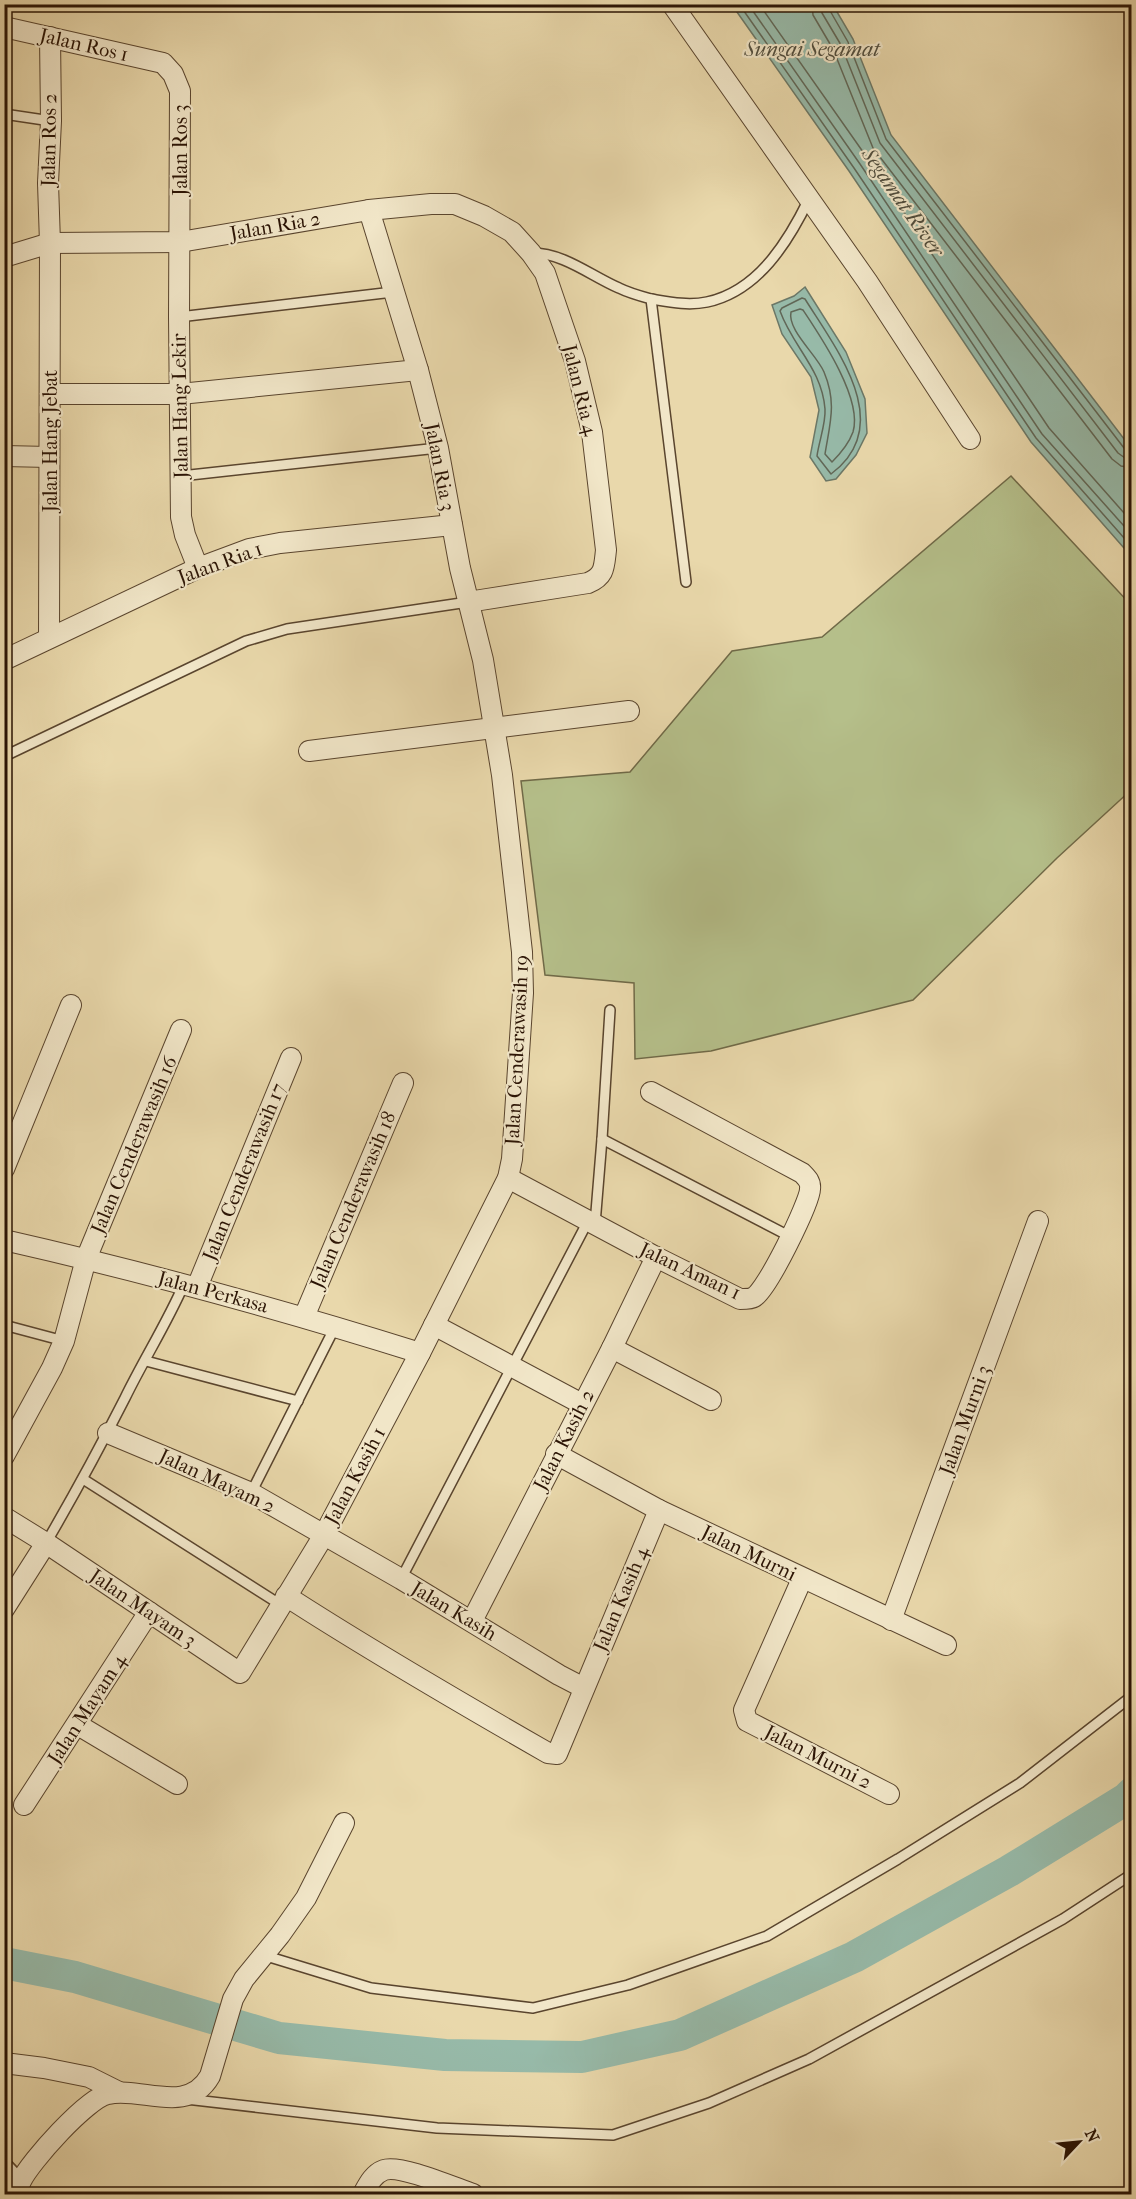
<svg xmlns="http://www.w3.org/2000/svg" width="1136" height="2199" font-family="'IM FELL French Canon',serif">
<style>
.green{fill:#b5bf8a;stroke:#706a48;stroke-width:1.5}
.water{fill:#97baa9;stroke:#6c7867;stroke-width:1.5}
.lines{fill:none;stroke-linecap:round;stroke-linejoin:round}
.shore{stroke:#616757;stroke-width:1.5}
.river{stroke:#97baa9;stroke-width:32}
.lane-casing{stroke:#5a452e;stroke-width:12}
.street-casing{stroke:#5a452e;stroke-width:22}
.lane{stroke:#f1e6c8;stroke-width:9}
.street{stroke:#f1e6c8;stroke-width:20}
.labels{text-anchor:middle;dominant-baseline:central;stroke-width:4.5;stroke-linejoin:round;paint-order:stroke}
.street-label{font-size:20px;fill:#2b1405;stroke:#f1e6c8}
.water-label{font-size:21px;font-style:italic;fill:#514e3e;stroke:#f1e6c8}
</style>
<rect width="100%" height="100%" fill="#e9d8ab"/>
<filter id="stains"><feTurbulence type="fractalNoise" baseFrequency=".00333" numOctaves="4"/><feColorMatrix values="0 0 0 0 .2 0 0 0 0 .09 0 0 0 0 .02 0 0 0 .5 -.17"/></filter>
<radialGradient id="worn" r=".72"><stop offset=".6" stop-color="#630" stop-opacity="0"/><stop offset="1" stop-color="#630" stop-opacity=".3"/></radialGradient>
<polygon class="green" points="1011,476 1131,605 1131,790 1057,858 913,1000 711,1051 635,1059 634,983 545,975 521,781 630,772 732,651 822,637"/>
<g class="water">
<polygon points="732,5 833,5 853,39 891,135 1131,448 1131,556 1031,442 849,171"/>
<polygon points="805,287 846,352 865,399 867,433 856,455 836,479 826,481 810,457 819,410 811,377 782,334 772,305 794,296"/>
</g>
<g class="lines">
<g class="shore">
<polyline points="739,4 854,168 1036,438 1132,547"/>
<polyline points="748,4 860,164 1042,434 1132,535"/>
<polyline points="759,4 868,159 1049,428 1132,522"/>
<polyline points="812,4 813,15 833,49 873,148 1112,459 1121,466 1132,468"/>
<polyline points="821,4 822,13 841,45 880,143 1118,453 1125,458 1132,459"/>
<polyline points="828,4 829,9 848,42 886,139 1124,448 1132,451"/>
<path d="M802,298L805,299C836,349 897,425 831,474L817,456C819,441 826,423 825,409C822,369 793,347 780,311L782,308Z"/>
<path d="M800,309L803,310C821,337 863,399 853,432C849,443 840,454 832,462L825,454C830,423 837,403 824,372C817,355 787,330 791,312Z"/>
</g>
<polyline class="river" points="4,1963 75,1977 279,2038 445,2055 582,2057 680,2035 854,1957 1009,1871 1126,1799 1132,1793"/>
<defs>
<g id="lane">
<polyline points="4,114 51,121"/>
<path d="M532,253C564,253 591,276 619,288C629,293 640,296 651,299L686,582"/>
<path d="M651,299C669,302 688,306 707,302C758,291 788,242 809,199"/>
<polyline points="179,317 393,292"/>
<polyline points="181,476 438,448"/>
<polyline points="7,755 246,641 287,629 468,602"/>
<polyline points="602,1139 610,1010"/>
<polyline points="595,1224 602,1139 791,1237"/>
<polyline points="4,1325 64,1341"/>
<polyline points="146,1361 298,1401"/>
<polyline points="83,1479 281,1605"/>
<polyline points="251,1493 335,1327"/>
<path d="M46,1543C74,1495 100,1447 125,1398C144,1359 167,1323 184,1284"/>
<polyline points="401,1579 588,1221"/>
<polyline points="263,1955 371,1988 533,2008 628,1985 767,1936 898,1859 1020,1783 1132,1696"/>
<polyline points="186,2099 437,2128 613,2135 709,2103 809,2059 1063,1919 1132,1874"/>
<polyline points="4,2161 22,2180"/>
</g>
<g id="street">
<polyline points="672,4 867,281 970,439"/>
<polyline points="4,27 163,63 173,74 180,91 179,317 181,517 185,535 198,568"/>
<path d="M4,257L50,243L180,242L369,210L431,204H455L484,216L512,232L531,253L545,273L575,361L592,432L606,550C604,567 605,576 588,583L468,602"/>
<polyline points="50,394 180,394 418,370"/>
<polyline points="4,456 49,457"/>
<polyline points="49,638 50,243 48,183 51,121 50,37"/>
<polyline points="4,660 198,568 249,549 280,543 452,525"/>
<polyline points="309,751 629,711"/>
<polyline points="4,1169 71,1005"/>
<path d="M508,1178L656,1257L740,1299C744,1299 751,1299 754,1297C766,1292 810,1202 810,1189C811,1182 807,1178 802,1173L651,1092"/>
<path d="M4,1240C145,1272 283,1310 420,1353"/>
<polyline points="197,1287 291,1058"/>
<polyline points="304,1317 403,1083"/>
<polyline points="434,1325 582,1404"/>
<polyline points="612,1348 711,1400"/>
<polyline points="108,1433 251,1493 401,1579 559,1675 584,1688"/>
<polyline points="556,1454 659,1510 946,1645"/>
<polyline points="4,1456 52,1368 64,1341 86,1259 181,1030"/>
<polyline points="4,1517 46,1543 240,1673 324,1535 420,1353 508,1178 512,1159 523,993 522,952 502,775 483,660 460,568 438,448 418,370 369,210"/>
<polyline points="802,1579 744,1710 747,1721 889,1794"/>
<path d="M286,1596C371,1651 459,1702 548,1753L557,1754L659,1510"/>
<polyline points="4,1609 46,1543"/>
<polyline points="891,1620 1038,1221"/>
<polyline points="472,1621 612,1348 656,1257"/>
<polyline points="78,1725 177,1784"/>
<polyline points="24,1805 149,1612"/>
<polyline points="4,2063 44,2068 89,2077 119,2092"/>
<path d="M17,2194C19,2190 19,2185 21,2181C30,2162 87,2098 108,2094C141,2086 187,2116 210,2076L233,1999L244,1979L280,1935L306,1898L344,1823"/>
<path d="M363,2194C368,2185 373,2174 384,2170C400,2164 455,2188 473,2194"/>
</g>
</defs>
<use href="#lane" class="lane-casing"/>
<use href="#street" class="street-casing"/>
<use href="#lane" class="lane"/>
<use href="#street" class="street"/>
</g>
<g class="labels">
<g class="street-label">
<text transform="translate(84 45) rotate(13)">Jalan Ros 1</text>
<text transform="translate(49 140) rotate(-89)">Jalan Ros 2</text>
<text transform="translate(180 150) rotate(-90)">Jalan Ros 3</text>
<text transform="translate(275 226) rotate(-10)">Jalan Ria 2</text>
<text transform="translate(580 390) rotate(76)">Jalan Ria 4</text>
<text transform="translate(180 406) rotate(-91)">Jalan Hang Lekir</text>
<text transform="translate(50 441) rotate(-90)">Jalan Hang Jebat</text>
<text transform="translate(440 467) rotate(79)">Jalan Ria 3</text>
<text transform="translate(220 563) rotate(-20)">Jalan Ria 1</text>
<text transform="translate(517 1050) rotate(-87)">Jalan Cenderawasih 19</text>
<text transform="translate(134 1145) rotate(-67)">Jalan Cenderawasih 16</text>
<text transform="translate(244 1172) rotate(-68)">Jalan Cenderawasih 17</text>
<text transform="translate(353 1200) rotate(-67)">Jalan Cenderawasih 18</text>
<text transform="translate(690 1271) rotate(25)">Jalan Aman 1</text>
<text transform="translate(213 1292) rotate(15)">Jalan Perkasa</text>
<text transform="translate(965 1420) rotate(-70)">Jalan Murni 3</text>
<text transform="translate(564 1440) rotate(-63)">Jalan Kasih 2</text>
<text transform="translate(355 1476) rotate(-62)">Jalan Kasih 1</text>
<text transform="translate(217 1481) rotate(25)">Jalan Mayam 2</text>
<text transform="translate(749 1553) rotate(26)">Jalan Murni</text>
<text transform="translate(621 1599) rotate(-67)">Jalan Kasih 4</text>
<text transform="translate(143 1608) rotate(34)">Jalan Mayam 3</text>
<text transform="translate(454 1611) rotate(31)">Jalan Kasih</text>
<text transform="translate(87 1709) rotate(-57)">Jalan Mayam 4</text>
<text transform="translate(818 1757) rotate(27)">Jalan Murni 2</text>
</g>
<g class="water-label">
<text x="812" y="49">Sungai Segamat</text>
<text transform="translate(903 202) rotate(55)">Segamat River</text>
</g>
</g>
<rect width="1136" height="2199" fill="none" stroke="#e9d8ab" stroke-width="24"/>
<rect x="6" y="6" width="1124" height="2187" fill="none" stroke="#2b1405" stroke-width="3"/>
<rect x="12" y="12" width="1112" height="2175" fill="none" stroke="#2b1405" stroke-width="1.5"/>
<g transform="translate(1079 2142) rotate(64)" stroke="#f1e6c8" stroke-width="4.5" paint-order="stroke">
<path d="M0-4.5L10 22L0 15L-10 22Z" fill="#2b1405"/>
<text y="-9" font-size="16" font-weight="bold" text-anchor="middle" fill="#2b1405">N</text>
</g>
<rect width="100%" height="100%" filter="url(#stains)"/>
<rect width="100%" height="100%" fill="url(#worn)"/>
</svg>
